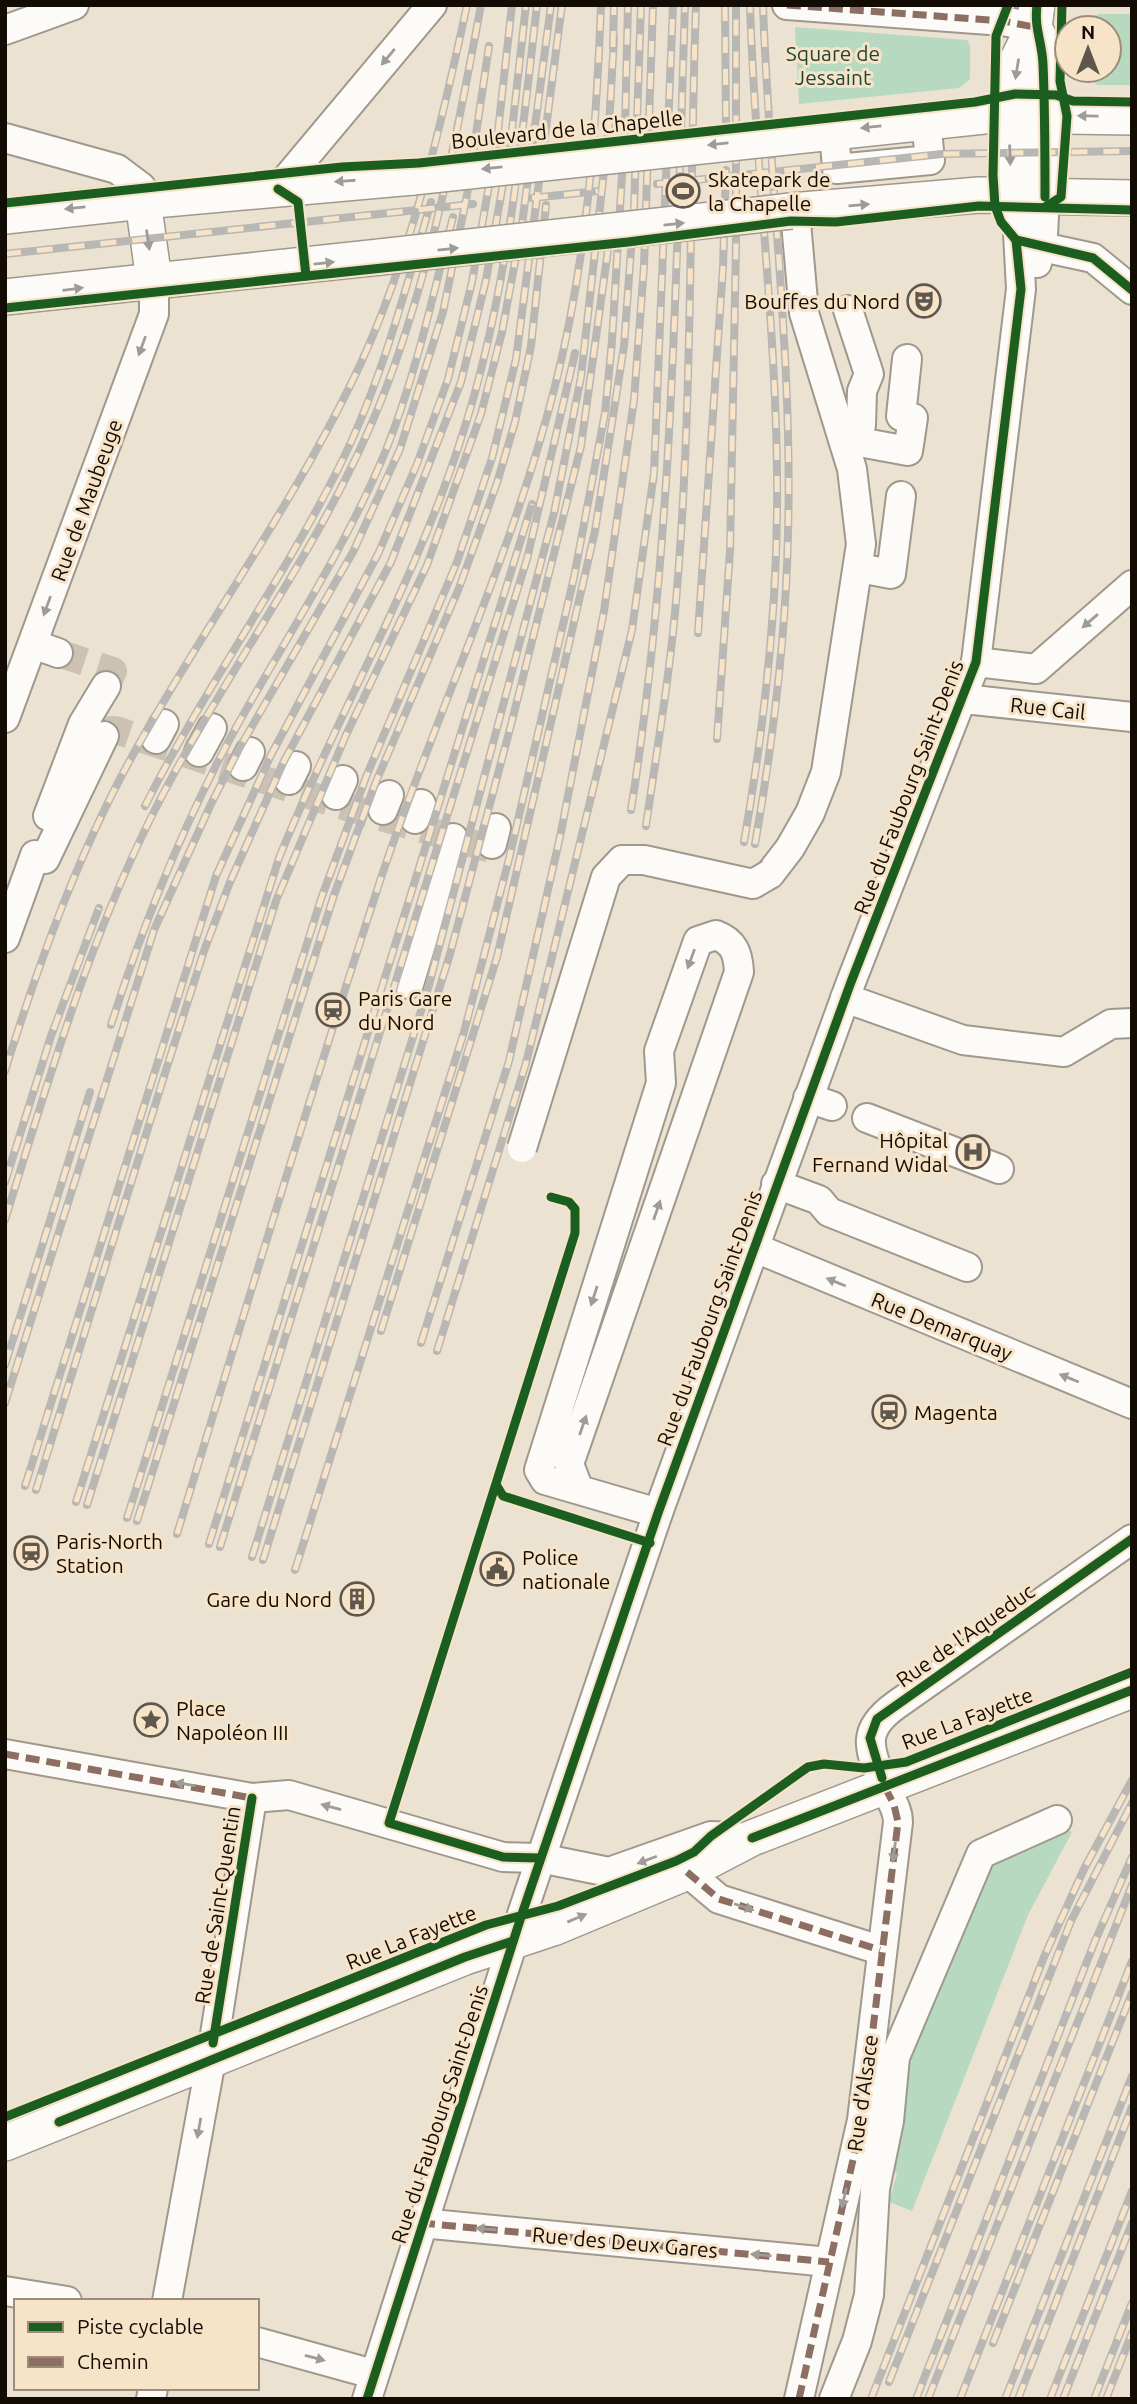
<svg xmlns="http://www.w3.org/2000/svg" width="1137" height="2404" font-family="Ubuntu,sans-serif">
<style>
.green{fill:#b7d9c0}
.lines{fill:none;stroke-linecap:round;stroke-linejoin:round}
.minor-tunnel{stroke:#cbc2b3;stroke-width:28;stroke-dasharray:28 14;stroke-linecap:butt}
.minor-casing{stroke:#a0988d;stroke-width:32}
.major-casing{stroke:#a0988d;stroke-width:38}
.minor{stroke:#fcfbf8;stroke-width:28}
.major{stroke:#fcfbf8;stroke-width:35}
.rail-casing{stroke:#b9b7b3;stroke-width:8}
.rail{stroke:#f7e3c8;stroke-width:5;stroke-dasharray:16;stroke-linecap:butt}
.minor-bridge-casing{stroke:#a0988d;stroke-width:32;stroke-linecap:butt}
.major-bridge-casing{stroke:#a0988d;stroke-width:38;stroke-linecap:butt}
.minor-bridge{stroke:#fcfbf8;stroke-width:28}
.major-bridge{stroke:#fcfbf8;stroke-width:35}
.quiet{stroke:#8d6e63;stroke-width:7;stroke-dasharray:14 7;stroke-linecap:butt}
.cycleway-casing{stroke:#f7e3c8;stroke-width:13}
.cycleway{stroke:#1b5e20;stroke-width:9}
.oneway{fill:#9f9b96}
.labels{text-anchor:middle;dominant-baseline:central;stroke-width:6;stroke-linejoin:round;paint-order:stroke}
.park-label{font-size:21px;fill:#1c4635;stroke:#f7e3c8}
.street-label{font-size:21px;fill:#130c04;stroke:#f7e3c8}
.poi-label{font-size:21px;fill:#130c04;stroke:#f7e3c8;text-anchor:start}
</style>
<rect width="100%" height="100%" fill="#ece2d2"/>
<g class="green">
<polygon points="1098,14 1132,14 1132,85 1097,85 1090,78 1091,70 1109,70 1109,28 1091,28 1092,19"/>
<polygon points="795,27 967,40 970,45 970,79 959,88 799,104"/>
<polygon points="1067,1830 1072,1832 1028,1915 912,2211 889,2202 897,2173 890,2169 907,2060 987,1862"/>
</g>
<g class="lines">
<g class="minor-tunnel">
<polyline points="58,653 113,671 106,686"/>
<polyline points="104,736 111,730 119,731 333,803 491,849 496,828"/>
</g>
<defs>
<g id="minor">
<polyline points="787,5 1003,21 1034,27"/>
<polyline points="5,30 74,5"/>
<polyline points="834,131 837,169 930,160 926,121"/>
<polyline points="5,138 117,169 141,187 143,201"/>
<polyline points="278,189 432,5"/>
<polyline points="1042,247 1093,258 1132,290"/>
<polyline points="1037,263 1043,235 1045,197"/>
<polyline points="848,310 869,374 862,391 861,425 843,439 908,451 913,418 901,416 907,359"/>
<polyline points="859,568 891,574 901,496"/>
<polyline points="33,644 58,653"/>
<polyline points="976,662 1036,669 1132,585"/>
<polyline points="964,699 1132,717"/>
<polyline points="5,718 154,314 154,280"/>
<polyline points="156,739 164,724"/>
<polyline points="199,752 212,728"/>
<polyline points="243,766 250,752"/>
<polyline points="289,780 296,766"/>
<polyline points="336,795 343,780"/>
<polyline points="383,810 389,795"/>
<polyline points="48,816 83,724 106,686"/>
<polyline points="415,819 421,804"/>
<polyline points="492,844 496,828"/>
<polyline points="770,874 790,848 810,813 826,772 861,544 852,469 804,313 795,211"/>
<polyline points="5,938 35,855 45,859 104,736"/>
<polyline points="409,984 453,838"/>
<polyline points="845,998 963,1040 1064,1052 1111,1024 1132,1023"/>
<polyline points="808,1098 832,1106"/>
<polyline points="867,1118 999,1169"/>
<polyline points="776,1184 819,1200 829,1212 967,1267"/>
<polyline points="753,1247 1132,1404"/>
<path d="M579,1490L569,1464L739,972C738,953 734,942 716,935L698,941L659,1051L661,1083L539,1470L545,1480L658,1513"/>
<polyline points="5,1754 252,1798 289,1795 503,1857 540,1858 609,1872 711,1836 752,1838"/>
<polyline points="687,1872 719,1899 880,1950"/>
<polyline points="421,2223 829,2262"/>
<polyline points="5,2291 67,2301"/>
<polyline points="167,2301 211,2060 252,1798"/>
<polyline points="257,2342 373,2374"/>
<polyline points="151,2399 153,2388"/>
<polyline points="367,2399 521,1917 658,1513 851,982 976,662 1021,289 1016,196"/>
<path d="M799,2399L862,2120L898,1822C898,1808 890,1799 884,1786C869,1748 860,1731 896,1705L1132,1539"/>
<polyline points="834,2399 857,2341 869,2295 875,2189 889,2121 895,2057 981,1854 1057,1820"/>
</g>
<g id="major">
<polyline points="1034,27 1042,44 1045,197"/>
<polyline points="786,137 993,115 1132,117"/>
<polyline points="1016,196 1010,139 1017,61 1034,27 1037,5"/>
<polyline points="143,201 154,280"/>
<polyline points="791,211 979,195 1132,198"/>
<polyline points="5,216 143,201 413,177"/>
<polyline points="5,297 380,257"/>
<polyline points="5,2143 465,1957 553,1928 687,1872 752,1838 1132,1690"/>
</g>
</defs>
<use href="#minor" class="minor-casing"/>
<use href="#major" class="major-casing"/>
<use href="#minor" class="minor"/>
<use href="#major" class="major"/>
<defs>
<g id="rail">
<polyline points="725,5 726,128"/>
<polyline points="613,47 614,5"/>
<polyline points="657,184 942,154 1132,151"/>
<polyline points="532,198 598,191"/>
<polyline points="5,254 473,204"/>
<polyline points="698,633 723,267 726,170"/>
<polyline points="717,739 730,551 736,245 736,5"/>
<path d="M145,806C202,692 278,588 336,473C380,388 404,294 431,202"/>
<path d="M631,810C673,544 676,274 685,5"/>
<path d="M646,826C657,748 671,669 677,589C693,395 689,200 696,5"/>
<path d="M744,842C763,733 776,623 777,512C779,343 755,174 750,5"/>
<path d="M755,844C773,741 786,638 788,534C793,358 769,181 763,5"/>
<path d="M111,1025C144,921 185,820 238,724C289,633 346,547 386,450C416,375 433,295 453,217"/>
<path d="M5,1071C39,962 79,851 135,751C208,620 297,500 360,365C412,252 441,126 467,5"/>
<polyline points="5,1182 51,1036 99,908"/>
<path d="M5,1220C50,1075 92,929 163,794C233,661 325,541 381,401C431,275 456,139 481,5"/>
<polyline points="381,1331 497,957 595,531 624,346 634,209 641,5"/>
<polyline points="421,1343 509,1061 560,837 604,611 634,400 644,266 653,5"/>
<polyline points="437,1351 526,1063 632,630 654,473 673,5"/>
<polyline points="5,1365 90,1092"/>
<polyline points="5,1403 154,930 211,804 240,747 353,552 400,449 443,312 467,195 489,46"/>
<polyline points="25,1486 216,876 271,755 378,554 417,464 448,379 472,282 497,140 512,5"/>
<polyline points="36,1490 166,1070 204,951 230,882 283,763 391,562 461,382 486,280 511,139 526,5"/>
<path d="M76,1502L279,858C336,717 413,587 460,442C507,300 520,152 537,5"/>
<polyline points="87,1505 276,901 346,735 427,565 481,414 502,332 522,224 551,5"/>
<polyline points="127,1518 321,899 366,777 457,562 492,458 516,359 562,5"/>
<polyline points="137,1521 334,895 375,784 459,588 497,483 515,422 531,346 546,205"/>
<path d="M177,1534C243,1317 309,1099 379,884C434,717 512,557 555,386C587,260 596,134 601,5"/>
<polyline points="209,1544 532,504"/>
<polyline points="220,1547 527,559 575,353"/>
<polyline points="252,1557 429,985 554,513 581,377 609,126 614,38"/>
<polyline points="263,1560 450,954 511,725 581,446 611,228"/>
<polyline points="295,1570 464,1032 509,859 574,577 605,413 612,341 625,126 628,5"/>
<polyline points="993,2343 1132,1993"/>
<polyline points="889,2382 1071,1921 1132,1803"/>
<polyline points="871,2399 1044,1957 1084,1869 1132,1780"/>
<polyline points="916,2399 1095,1941 1132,1857"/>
<polyline points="928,2399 1132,1885"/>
<polyline points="960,2399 1132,1961"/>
<polyline points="1005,2399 1132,2076"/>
<polyline points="1018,2399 1132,2107"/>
<polyline points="1050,2399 1132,2191"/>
<polyline points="1063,2399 1132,2223"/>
<polyline points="1094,2399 1132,2303"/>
<polyline points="1106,2399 1132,2333"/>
</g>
</defs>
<use href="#rail" class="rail-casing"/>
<use href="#rail" class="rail"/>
<defs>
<polyline id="minor-bridge" points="522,1148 606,877 622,860 644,860 753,884 770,874"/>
<g id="major-bridge">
<polyline points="413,177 786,137"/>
<polyline points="380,257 791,211"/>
</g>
</defs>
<use href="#minor-bridge" class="minor-bridge-casing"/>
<use href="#major-bridge" class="major-bridge-casing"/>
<use href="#minor-bridge" class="minor-bridge"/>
<use href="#major-bridge" class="major-bridge"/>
<g class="quiet">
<polyline points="787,5 1003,21 1034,27"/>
<polyline points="5,1754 252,1798"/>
<polyline points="687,1872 719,1899 880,1950"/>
<polyline points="421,2223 829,2262"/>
<polyline points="799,2399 862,2120 898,1822 894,1805 885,1787"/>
</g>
<defs>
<g id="cycleway">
<polyline points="1008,5 996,36 993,175 995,206 1001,222 1016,240"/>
<path d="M1037,5C1034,29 1042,41 1043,64C1045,109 1045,153 1045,197"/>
<polyline points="278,189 298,202 306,276"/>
<polyline points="5,203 342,167 419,163 975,102 1015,94 1056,95 1073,101 1132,102"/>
<polyline points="1045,207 1061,197 1067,116 1060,81 1062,5"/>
<polyline points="1016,240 1093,258 1132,290"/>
<polyline points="5,308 628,242 791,221 836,222 979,206 1132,210"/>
<polyline points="497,1486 503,1496 650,1543"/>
<polyline points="882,1778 870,1738 877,1719 1132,1539"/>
<polyline points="752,1838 1132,1690"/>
<polyline points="540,1858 503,1857 389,1823 575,1233 575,1209 569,1202 551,1197"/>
<polyline points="213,2043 252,1798"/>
<polyline points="5,2117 486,1925 558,1906 676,1861 694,1852 711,1836 808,1767 824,1764 864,1768 906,1762 1132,1672"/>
<polyline points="59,2122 465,1957 513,1941"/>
<polyline points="367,2399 521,1917 658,1513 851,982 976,662 1021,289 1016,240"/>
</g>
</defs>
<use href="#cycleway" class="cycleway-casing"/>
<use href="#cycleway" class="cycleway"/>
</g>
<defs><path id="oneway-solid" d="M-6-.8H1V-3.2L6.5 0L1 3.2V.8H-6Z" transform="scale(1.75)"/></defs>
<g class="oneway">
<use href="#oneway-solid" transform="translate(388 57) rotate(130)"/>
<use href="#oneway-solid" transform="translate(1017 69) rotate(99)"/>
<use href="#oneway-solid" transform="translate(1088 116) rotate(-179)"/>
<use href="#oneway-solid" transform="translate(871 127) rotate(174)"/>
<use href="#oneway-solid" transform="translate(718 144) rotate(174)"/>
<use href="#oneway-solid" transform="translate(1010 155) rotate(88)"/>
<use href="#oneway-solid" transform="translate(492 168) rotate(174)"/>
<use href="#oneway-solid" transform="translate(345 181) rotate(176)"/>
<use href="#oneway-solid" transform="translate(859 205) rotate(-5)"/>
<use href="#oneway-solid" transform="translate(75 208) rotate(174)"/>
<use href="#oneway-solid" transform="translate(674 224) rotate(-6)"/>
<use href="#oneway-solid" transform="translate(148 240) rotate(82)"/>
<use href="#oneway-solid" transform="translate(448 249) rotate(-6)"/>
<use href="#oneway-solid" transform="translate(324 263) rotate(-6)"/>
<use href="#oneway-solid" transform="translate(73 289) rotate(-7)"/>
<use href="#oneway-solid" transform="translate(142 346) rotate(110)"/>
<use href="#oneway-solid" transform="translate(47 606) rotate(110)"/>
<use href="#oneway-solid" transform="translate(1090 621) rotate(139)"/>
<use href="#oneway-solid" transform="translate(691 959) rotate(110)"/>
<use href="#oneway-solid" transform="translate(657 1210) rotate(-71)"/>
<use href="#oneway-solid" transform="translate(836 1282) rotate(-158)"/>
<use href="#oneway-solid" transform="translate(594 1296) rotate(108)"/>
<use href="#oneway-solid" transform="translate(1069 1378) rotate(-158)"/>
<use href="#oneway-solid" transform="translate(583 1425) rotate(-71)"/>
<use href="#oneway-solid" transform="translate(185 1784) rotate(-170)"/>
<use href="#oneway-solid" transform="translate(331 1807) rotate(-165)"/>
<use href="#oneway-solid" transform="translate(894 1852) rotate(98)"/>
<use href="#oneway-solid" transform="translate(647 1860) rotate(159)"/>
<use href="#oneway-solid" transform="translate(744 1907) rotate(18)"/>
<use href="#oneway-solid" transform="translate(577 1918) rotate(-23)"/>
<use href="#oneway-solid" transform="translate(199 2128) rotate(100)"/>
<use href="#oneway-solid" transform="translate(844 2198) rotate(103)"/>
<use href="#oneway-solid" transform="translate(486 2229) rotate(-175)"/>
<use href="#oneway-solid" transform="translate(761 2255) rotate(-175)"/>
<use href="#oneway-solid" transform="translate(315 2358) rotate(15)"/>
</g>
<defs>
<symbol id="stadium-ring" viewBox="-11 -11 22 22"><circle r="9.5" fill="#f7e3c8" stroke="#5f574c" stroke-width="1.5"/><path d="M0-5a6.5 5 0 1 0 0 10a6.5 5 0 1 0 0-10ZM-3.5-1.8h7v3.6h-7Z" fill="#5f574c"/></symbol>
<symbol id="theatre-ring" viewBox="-11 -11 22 22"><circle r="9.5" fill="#f7e3c8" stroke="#5f574c" stroke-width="1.5"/><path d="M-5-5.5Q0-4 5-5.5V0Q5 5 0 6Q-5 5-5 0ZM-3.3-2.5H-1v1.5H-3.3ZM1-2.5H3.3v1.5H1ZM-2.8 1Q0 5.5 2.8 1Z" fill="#5f574c"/></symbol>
<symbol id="station-ring" viewBox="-11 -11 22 22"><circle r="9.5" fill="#f7e3c8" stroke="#5f574c" stroke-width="1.5"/><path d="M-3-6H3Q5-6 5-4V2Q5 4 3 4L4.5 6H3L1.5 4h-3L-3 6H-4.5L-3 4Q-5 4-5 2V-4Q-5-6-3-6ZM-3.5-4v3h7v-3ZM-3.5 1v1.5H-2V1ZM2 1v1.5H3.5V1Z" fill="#5f574c"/></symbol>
<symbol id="hospital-ring" viewBox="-11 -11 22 22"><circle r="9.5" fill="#f7e3c8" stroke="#5f574c" stroke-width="1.5"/><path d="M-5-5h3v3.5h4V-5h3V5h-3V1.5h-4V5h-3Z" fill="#5f574c"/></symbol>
<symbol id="civic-ring" viewBox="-11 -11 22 22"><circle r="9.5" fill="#f7e3c8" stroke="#5f574c" stroke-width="1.5"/><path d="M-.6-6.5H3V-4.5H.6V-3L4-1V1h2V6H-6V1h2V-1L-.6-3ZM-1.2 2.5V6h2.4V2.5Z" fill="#5f574c"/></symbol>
<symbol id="building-ring" viewBox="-11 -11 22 22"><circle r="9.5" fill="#f7e3c8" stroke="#5f574c" stroke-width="1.5"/><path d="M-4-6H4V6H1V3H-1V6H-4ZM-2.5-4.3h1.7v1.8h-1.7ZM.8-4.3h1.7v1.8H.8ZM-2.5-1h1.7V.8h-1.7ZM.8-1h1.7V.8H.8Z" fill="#5f574c"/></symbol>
<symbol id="sight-ring" viewBox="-11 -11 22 22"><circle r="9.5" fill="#f7e3c8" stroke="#5f574c" stroke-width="1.5"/><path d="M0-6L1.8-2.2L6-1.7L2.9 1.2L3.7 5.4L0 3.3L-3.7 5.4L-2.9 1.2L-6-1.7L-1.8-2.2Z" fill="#5f574c"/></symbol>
</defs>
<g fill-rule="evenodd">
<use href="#stadium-ring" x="664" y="172" width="38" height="38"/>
<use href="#theatre-ring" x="905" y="282" width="38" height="38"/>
<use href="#station-ring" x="314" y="991" width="38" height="38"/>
<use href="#hospital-ring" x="954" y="1133" width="38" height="38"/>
<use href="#station-ring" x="870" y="1393" width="38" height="38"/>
<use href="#station-ring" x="12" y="1534" width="38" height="38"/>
<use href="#civic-ring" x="478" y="1550" width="38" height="38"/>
<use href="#building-ring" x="338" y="1580" width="38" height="38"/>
<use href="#sight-ring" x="132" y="1701" width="38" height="38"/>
</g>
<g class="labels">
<g class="park-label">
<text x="833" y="53">Square de<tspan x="833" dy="24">Jessaint</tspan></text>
</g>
<g class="street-label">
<text transform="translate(567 129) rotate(-6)">Boulevard de la Chapelle</text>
<text transform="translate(86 500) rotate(-70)">Rue de Maubeuge</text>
<text transform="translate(1048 708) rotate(6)">Rue Cail</text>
<text transform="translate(908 787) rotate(-69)">Rue du Faubourg Saint-Denis</text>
<text transform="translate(709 1318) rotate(-70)">Rue du Faubourg Saint-Denis</text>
<text transform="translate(942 1326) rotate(22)">Rue Demarquay</text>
<text transform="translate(965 1635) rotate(-35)">Rue de l'Aqueduc</text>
<text transform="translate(967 1718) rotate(-21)">Rue La Fayette</text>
<text transform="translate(217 1905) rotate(-81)">Rue de Saint-Quentin</text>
<text transform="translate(411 1937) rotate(-22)">Rue La Fayette</text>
<text transform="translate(862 2093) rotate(-82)">Rue d'Alsace</text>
<text transform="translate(439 2114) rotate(-72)">Rue du Faubourg Saint-Denis</text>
<text transform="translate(625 2242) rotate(5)">Rue des Deux Gares</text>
</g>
<g class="poi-label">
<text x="708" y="179">Skatepark de<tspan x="708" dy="24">la Chapelle</tspan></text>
<text x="900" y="301" text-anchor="end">Bouffes du Nord</text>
<text x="358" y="998">Paris Gare<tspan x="358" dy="24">du Nord</tspan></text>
<text x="948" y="1140" text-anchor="end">Hôpital<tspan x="948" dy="24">Fernand Widal</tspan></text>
<text x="914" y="1412">Magenta</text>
<text x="56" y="1541">Paris-North<tspan x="56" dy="24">Station</tspan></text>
<text x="522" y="1557">Police<tspan x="522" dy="24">nationale</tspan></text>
<text x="332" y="1599" text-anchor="end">Gare du Nord</text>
<text x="176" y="1708">Place<tspan x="176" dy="24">Napoléon III</tspan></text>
</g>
</g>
<rect width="1137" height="2404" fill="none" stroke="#130c04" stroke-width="14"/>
<rect x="14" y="2299" width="245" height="91" fill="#f7e3c8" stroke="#9c8d7a" stroke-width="2"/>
<rect x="28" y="2322" width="35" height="10" fill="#1b5e20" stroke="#9c8d7a" stroke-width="2"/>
<text x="77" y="2334" font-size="21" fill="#130c04">Piste cyclable</text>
<rect x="28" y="2357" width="35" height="10" fill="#8d6e63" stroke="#9c8d7a" stroke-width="2"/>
<text x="77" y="2369" font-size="21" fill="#130c04">Chemin</text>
<g transform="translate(1088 49)"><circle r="33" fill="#f7e3c8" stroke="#9c8d7a" stroke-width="2"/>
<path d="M0-5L12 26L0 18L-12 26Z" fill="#5f574c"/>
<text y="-10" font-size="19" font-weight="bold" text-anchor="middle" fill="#130c04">N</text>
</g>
</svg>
